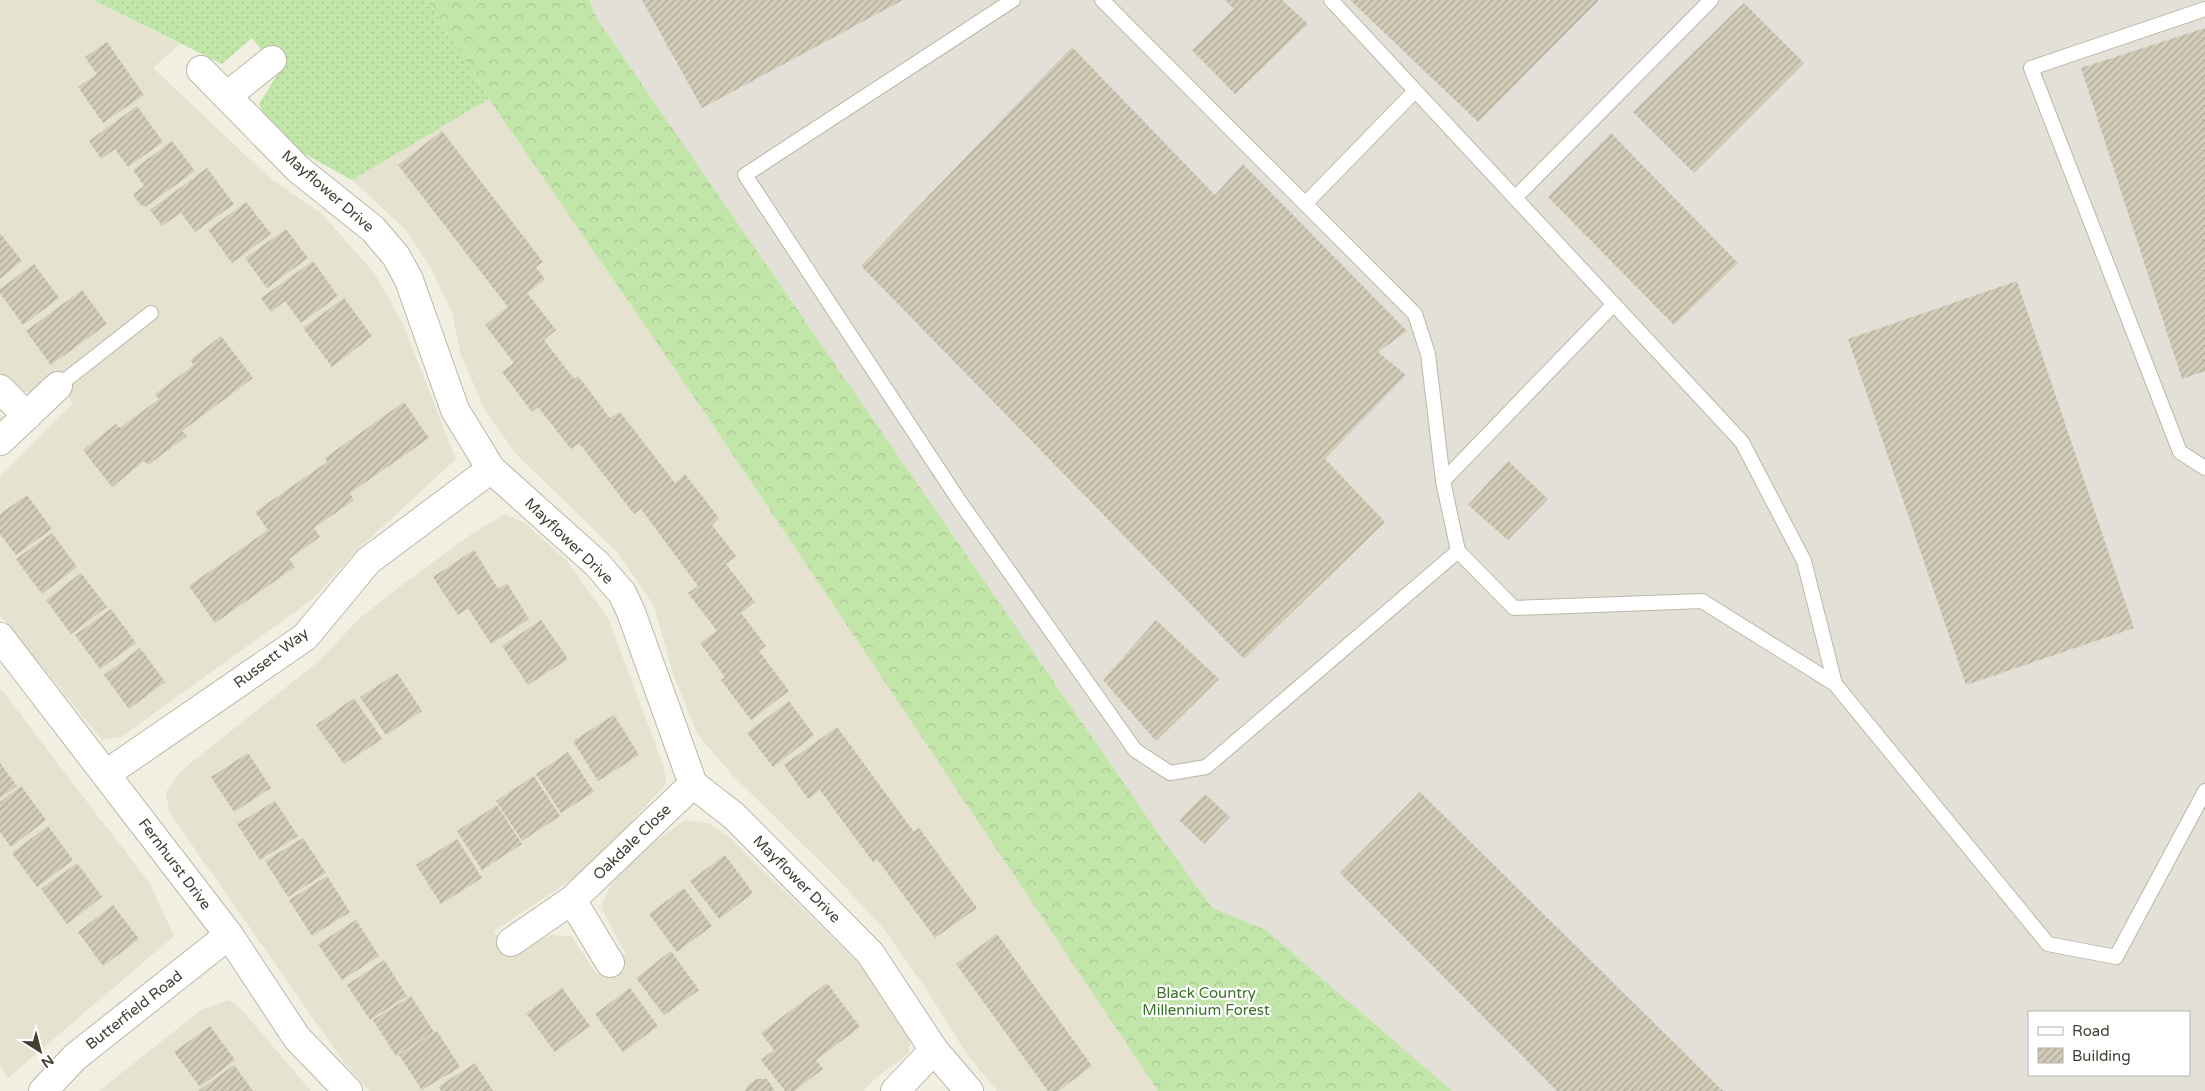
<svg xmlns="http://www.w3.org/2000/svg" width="2205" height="1091" font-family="'Varela Round',sans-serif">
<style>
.residential{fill:#e5e2d0}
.industrial{fill:#e3e0d8;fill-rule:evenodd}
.grass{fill:url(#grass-dots)}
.forest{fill:url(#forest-crowns)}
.building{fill:url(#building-hatch)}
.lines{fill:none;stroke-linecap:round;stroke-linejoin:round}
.lane-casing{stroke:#bcb8a5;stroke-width:16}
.street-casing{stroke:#bcb8a5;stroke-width:30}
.lane{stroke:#fff;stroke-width:14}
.street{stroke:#fff;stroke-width:28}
.labels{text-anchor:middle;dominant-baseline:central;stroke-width:4.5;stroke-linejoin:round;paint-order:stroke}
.street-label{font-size:15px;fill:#423f33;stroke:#fff}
.park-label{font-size:15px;fill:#387327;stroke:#fff}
</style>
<defs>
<pattern id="grass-dots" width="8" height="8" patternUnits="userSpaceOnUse" patternTransform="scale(1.25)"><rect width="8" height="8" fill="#c2e6aa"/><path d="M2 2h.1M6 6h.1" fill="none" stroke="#a8c693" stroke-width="1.8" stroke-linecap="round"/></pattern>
<pattern id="forest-crowns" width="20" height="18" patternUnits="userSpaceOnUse" patternTransform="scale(1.25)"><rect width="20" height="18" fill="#c2e6aa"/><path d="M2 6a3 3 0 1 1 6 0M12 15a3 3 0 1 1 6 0" fill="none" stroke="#a8c693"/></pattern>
<pattern id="building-hatch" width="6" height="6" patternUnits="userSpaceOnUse" patternTransform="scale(1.25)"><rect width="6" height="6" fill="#d2ccb8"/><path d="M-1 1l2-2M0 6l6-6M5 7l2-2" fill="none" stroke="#aca796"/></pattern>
</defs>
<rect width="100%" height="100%" fill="#f1efe2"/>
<g class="residential">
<polygon points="0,0 93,0 180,44 153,68 271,179 322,214 375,274 403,324 456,459 353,554 313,599 121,737 102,740 0,615 0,477 73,403 53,376 45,385 31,392 20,392 0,372"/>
<polygon points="489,99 703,410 1158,1091 997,1091 966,1053 925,987 882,927 831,872 733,776 698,735 675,679 654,606 618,553 516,454 485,410 461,355 452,313 431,268 406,230 352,180"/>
<polygon points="505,514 525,523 567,561 608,618 664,767 666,784 589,868 494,931 512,955 551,935 571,936 597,974 625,953 601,907 610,886 638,855 666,833 686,820 708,823 729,837 858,963 910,1032 909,1053 871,1082 864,1091 369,1091 343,1061 169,812 166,792 182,770 319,661 360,618 407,581 473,533"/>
<polygon points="0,688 150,884 174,936 8,1078 0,1066"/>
<polygon points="229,1000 241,1009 311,1091 99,1091 201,1010"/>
</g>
<path class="industrial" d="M589,0H2205V1091H1336L1212,908L1152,824L597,19ZM2029,1012H2189V1075H2029Z"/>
<polygon class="grass" points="93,0 427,0 489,99 352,180 301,152 270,126 259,104 279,72 252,38 222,64"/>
<polygon class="forest" points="427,0 589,0 597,19 1152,824 1212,908 1266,930 1452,1091 1158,1091 703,410 489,99"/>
<g class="building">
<polygon points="642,0 903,0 702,108"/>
<polygon points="1225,0 1282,0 1308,24 1235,94 1192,50 1234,9"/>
<polygon points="1350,0 1599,0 1478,122"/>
<polygon points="1744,3 1804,63 1694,173 1633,112"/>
<polygon points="2205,28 2205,371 2182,379 2081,68"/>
<polygon points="107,42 144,95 103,123 78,87 97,74 85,57"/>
<polygon points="1072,47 1215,195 1243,164 1407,331 1378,352 1406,375 1325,459 1385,522 1244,659 861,266"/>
<polygon points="137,106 163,142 128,167 115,149 101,159 89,141"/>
<polygon points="442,131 543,262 536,267 545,279 527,293 556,330 544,340 574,379 578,376 610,418 620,412 675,483 685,474 719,518 712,525 736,556 726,564 755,602 741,613 766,646 759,651 789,691 751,720 721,680 725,677 700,643 717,631 688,593 698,586 641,509 634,514 579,443 571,449 538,407 532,412 502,372 514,363 485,325 508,307 398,165"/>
<polygon points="1611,133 1738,263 1674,325 1548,197"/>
<polygon points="172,141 195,171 145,207 141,205 134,197 135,193 144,186 133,170"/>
<polygon points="207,168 234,204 195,232 181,213 162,226 150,210"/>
<polygon points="246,202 271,234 232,263 208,230"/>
<polygon points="286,229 308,258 267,288 245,258"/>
<polygon points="0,233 22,261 0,279"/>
<polygon points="313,261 338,296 301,323 285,301 271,312 261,298"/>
<polygon points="34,264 59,298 23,325 0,293 0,289"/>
<polygon points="2017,281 2134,628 1966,685 1848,339"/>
<polygon points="82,290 107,324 51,365 26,331"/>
<polygon points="344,298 372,336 332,367 303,328"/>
<polygon points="221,336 253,378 182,431 187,436 148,465 144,461 112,487 83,450 116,424 120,428 159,399 155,394 194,365 190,360"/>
<polygon points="404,402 429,438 350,493 354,500 314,528 320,537 289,559 295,567 215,623 189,586 268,530 255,512 327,462 325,458"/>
<polygon points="1508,461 1548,499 1508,540 1468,505"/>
<polygon points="27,495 52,529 16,555 0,534 0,514"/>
<polygon points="52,533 77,567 42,594 16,559"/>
<polygon points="474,550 498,589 507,583 529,619 491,644 468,608 458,615 433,577"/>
<polygon points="81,573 107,607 71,634 46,600"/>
<polygon points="111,609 136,643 100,669 75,635"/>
<polygon points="541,620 568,659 528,685 502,646"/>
<polygon points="1156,620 1219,679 1156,741 1103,680"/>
<polygon points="140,648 165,682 129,709 104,675"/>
<polygon points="397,673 422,711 386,735 360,697"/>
<polygon points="354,698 382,739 344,764 316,725"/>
<polygon points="789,701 814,735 773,767 747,733"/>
<polygon points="614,715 639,755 598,781 573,741"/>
<polygon points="837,727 914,832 919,828 977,908 935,938 877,859 873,862 820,790 808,799 784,765"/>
<polygon points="568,752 594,792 561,813 536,774"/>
<polygon points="248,753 271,788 234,812 211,777"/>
<polygon points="0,763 17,786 0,798"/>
<polygon points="534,776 560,816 522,841 496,801"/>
<polygon points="21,786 46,820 11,847 0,832 0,802"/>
<polygon points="1420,792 1723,1091 1557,1091 1340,873"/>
<polygon points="1205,794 1230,817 1204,844 1179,820"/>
<polygon points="275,801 298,836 260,860 237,824"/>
<polygon points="497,805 522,844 482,870 457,831"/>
<polygon points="48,826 73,860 37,887 12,853"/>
<polygon points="303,838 326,873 288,897 265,861"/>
<polygon points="457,839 482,878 441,904 416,865"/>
<polygon points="725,855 753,893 719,919 690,881"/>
<polygon points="77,863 102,897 67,924 41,889"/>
<polygon points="327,876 350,912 312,936 289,900"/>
<polygon points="684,888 712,926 677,952 649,914"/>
<polygon points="113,905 139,939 103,966 78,932"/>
<polygon points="356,920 379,956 342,980 318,944"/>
<polygon points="997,934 1092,1066 1058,1091 1048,1091 956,964"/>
<polygon points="671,951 699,990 664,1015 636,978"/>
<polygon points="384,960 407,996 370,1020 347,985"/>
<polygon points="827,983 860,1027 816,1060 823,1069 794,1091 785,1091 761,1060 774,1050 761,1033"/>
<polygon points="562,988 590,1026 555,1052 526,1013"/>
<polygon points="630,988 658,1026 623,1052 595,1014"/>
<polygon points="411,996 434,1032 396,1056 373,1020"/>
<polygon points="210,1026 235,1060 200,1087 174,1052"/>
<polygon points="437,1031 460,1067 422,1090 399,1055"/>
<polygon points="475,1063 493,1091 441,1091 438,1087"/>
<polygon points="234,1065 253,1091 198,1091"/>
<polygon points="757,1079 767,1079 775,1091 745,1091 749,1084"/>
</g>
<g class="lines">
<defs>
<g id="lane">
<polyline points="1013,0 745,175 960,502 1135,750 1170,773 1206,767 1458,551 1514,608 1702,601 1835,684 2048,944 2116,957 2205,791"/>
<polyline points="1102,0 1415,314 1428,354 1443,481 1458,551"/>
<polyline points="1331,0 1742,442 1804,561 1835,684"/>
<polyline points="2205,9 2031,68 2180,452 2205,468"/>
<polyline points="1515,198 1711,0"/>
<polyline points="1305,204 1415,91"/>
<polyline points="58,386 151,313"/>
<polyline points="1443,481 1614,304"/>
</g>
<g id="street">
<polyline points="201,70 298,169 373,229 396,256 409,280 455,410 491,469 597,564 622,593 631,612 693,784 734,816 870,953 934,1050 969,1091"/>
<polyline points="227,96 272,60"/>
<polyline points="0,389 27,416"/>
<polyline points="0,441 58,386"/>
<polyline points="0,637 229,935 297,1038 348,1091"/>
<polyline points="106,774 305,637 368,561 491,469"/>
<polyline points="572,900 610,963"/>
<polyline points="511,942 572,900 693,784"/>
<polyline points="43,1091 75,1057 229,935"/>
<polyline points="895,1091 934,1050"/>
</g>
</defs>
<use href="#lane" class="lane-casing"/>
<use href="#street" class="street-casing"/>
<use href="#lane" class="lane"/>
<use href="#street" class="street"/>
</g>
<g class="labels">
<g class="street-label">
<text transform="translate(328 191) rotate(41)">Mayflower Drive</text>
<text transform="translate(569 541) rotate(44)">Mayflower Drive</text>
<text transform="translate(271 658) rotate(-37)">Russett Way</text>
<text transform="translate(632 842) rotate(-44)">Oakdale Close</text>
<text transform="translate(175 864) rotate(53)">Fernhurst Drive</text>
<text transform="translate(797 879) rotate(45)">Mayflower Drive</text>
<text transform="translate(134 1010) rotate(-38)">Butterfield Road</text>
</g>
<g class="park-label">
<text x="1206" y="993">Black Country<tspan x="1206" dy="17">Millennium Forest</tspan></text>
</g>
</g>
<rect x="2028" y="1011" width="162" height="65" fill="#ffffff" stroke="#b3b2ad"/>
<rect x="2038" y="1027" width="25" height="8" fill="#ffffff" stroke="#b3b2ad"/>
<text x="2072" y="1036" font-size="15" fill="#423f33">Road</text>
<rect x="2038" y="1048" width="25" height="15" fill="url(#building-hatch)" stroke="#b3b2ad"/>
<text x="2072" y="1061" font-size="15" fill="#423f33">Building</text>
<g transform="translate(40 1051) rotate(144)" stroke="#ffffff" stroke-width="4" paint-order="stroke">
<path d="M0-4L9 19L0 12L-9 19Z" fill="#423f33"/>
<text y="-8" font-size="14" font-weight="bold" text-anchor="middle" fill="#423f33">N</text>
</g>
</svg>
